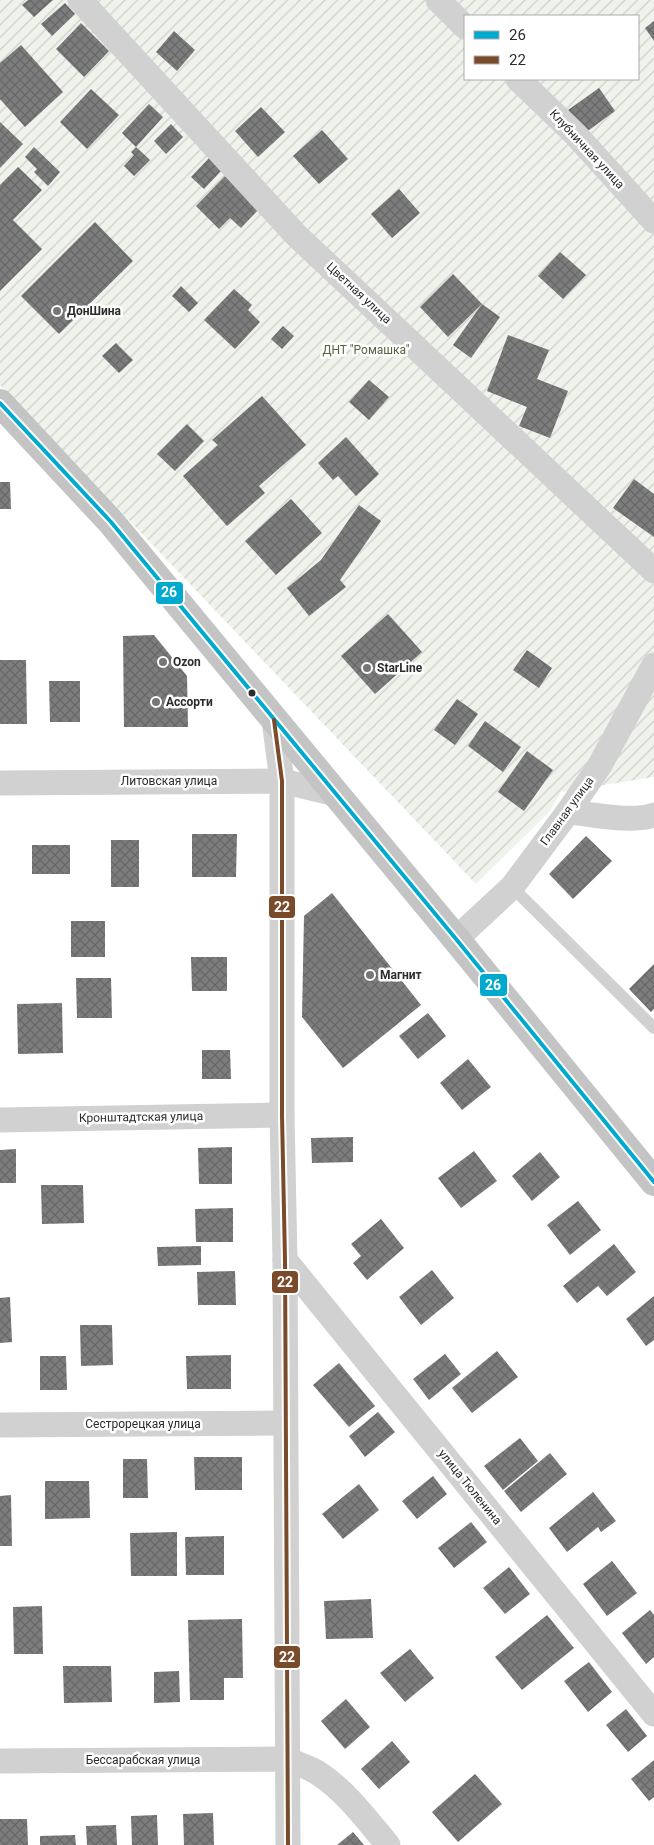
<svg xmlns="http://www.w3.org/2000/svg" width="654" height="1845" font-family="Roboto,sans-serif">
<style>
.garden{fill:url(#garden-furrows);fill-rule:evenodd}
.building{fill:url(#building-cross-hatch)}
.lines{fill:none;stroke-linecap:round;stroke-linejoin:round}
.service{stroke:#d1d1d1;stroke-width:12}
.minor{stroke:#d1d1d1;stroke-width:25}
.primary{stroke:#c4c4c4;stroke-width:28}
.bus-1-casing{stroke:#fff;stroke-width:8}
.bus-2-casing{stroke:#fff;stroke-width:8}
.bus-1{stroke:#00a9ce;stroke-width:4}
.bus-2{stroke:#7a4b2a;stroke-width:4}
.poi-dot{fill:#767676;stroke:#fff;stroke-width:2}
.bus-dot{fill:#2c2c2c;stroke:#fff;stroke-width:2}
.labels{text-anchor:middle;dominant-baseline:central;stroke-width:5;stroke-linejoin:round;paint-order:stroke}
.street-label{font-size:12px;fill:#2c2c2c;stroke:#fff}
.poi-label{font-size:12px;font-weight:bold;fill:#2c2c2c;stroke:#fff;text-anchor:start}
.park-label{font-size:12px;fill:#54643e;stroke:#fff}
.line-badge{stroke:#fff;stroke-width:2}
.badge-label{font-size:14px;text-anchor:middle;font-weight:bold;fill:#fff}
</style>
<defs>
<pattern id="garden-furrows" width="10" height="10" patternUnits="userSpaceOnUse" patternTransform="scale(1.25)"><rect width="10" height="10" fill="#f0f3eb"/><path d="M-1 1l2-2M0 10L10 0M9 11l2-2" fill="none" stroke="#ced0ca"/></pattern>
<pattern id="building-cross-hatch" width="8" height="8" patternUnits="userSpaceOnUse" patternTransform="scale(1.25)"><rect width="8" height="8" fill="#7d7d7d"/><path d="M0 0l8 8M0 8l8-8" fill="none" stroke="#676767"/></pattern>
</defs>
<rect width="100%" height="100%" fill="#fff"/>
<path class="garden" d="M0,0H654V777L561,792L550,811L476,884L0,385ZM465,16H638V79H465Z"/>
<g class="building">
<polygon points="28,0 53,0 34,17 22,5"/>
<polygon points="65,3 75,14 52,36 41,24"/>
<polygon points="654,21 654,41 645,28"/>
<polygon points="81,23 109,51 84,77 56,49"/>
<polygon points="174,31 195,50 177,71 156,52"/>
<polygon points="21,45 63,92 25,127 0,99 0,63"/>
<polygon points="599,88 615,111 585,133 568,110"/>
<polygon points="91,89 119,115 87,149 60,122"/>
<polygon points="149,104 163,117 136,147 150,160 134,176 124,166 134,155 131,152 136,147 122,133"/>
<polygon points="261,107 285,132 258,157 235,131"/>
<polygon points="0,122 23,144 0,168"/>
<polygon points="171,124 183,137 166,154 154,141"/>
<polygon points="322,130 348,159 319,184 293,156"/>
<polygon points="34,147 60,172 48,186 34,172 37,169 25,157"/>
<polygon points="209,158 222,170 204,189 191,177"/>
<polygon points="18,167 42,190 13,220 42,249 0,291 0,185"/>
<polygon points="225,176 259,209 241,228 230,218 219,229 196,206"/>
<polygon points="399,189 420,213 392,238 371,214"/>
<polygon points="95,222 133,261 59,334 21,296"/>
<polygon points="560,252 586,275 563,299 538,276"/>
<polygon points="453,274 482,304 448,337 420,307"/>
<polygon points="181,286 198,303 189,312 172,296"/>
<polygon points="234,289 252,305 248,310 260,322 235,349 204,320"/>
<polygon points="482,304 500,317 471,358 453,345"/>
<polygon points="283,326 294,336 282,349 271,339"/>
<polygon points="508,335 549,350 537,379 568,391 550,438 519,426 527,407 487,391"/>
<polygon points="116,343 133,360 119,373 102,356"/>
<polygon points="369,380 389,397 369,420 349,402"/>
<polygon points="262,396 306,445 259,486 265,493 227,526 183,476 218,445 212,440"/>
<polygon points="187,424 204,441 175,471 157,454"/>
<polygon points="346,437 379,474 356,496 338,476 333,480 318,463"/>
<polygon points="634,479 654,494 654,537 613,508"/>
<polygon points="0,482 10,482 11,509 0,509"/>
<polygon points="291,499 322,533 276,575 245,541"/>
<polygon points="359,505 381,521 340,580 346,587 309,616 287,588 321,560"/>
<polygon points="388,614 422,652 375,694 341,656"/>
<polygon points="154,635 187,676 188,727 124,727 123,636"/>
<polygon points="527,650 552,668 539,688 513,670"/>
<polygon points="0,660 26,660 27,724 0,724"/>
<polygon points="49,681 80,681 80,722 50,722"/>
<polygon points="457,699 478,714 455,745 434,730"/>
<polygon points="485,721 521,747 503,772 468,746"/>
<polygon points="527,751 553,770 524,811 498,792"/>
<polygon points="192,834 237,834 236,877 192,877"/>
<polygon points="586,836 612,861 573,899 549,874"/>
<rect x="111" y="840" width="28" height="47"/>
<rect x="32" y="845" width="38" height="29"/>
<polygon points="332,893 421,1005 343,1068 302,1017 304,916"/>
<rect x="71" y="921" width="34" height="36"/>
<polygon points="191,957 227,957 227,991 192,991"/>
<polygon points="654,964 654,1009 651,1012 629,989"/>
<polygon points="76,978 111,978 112,1018 77,1018"/>
<polygon points="62,1003 63,1053 18,1054 17,1004"/>
<polygon points="428,1013 446,1036 418,1059 399,1036"/>
<polygon points="202,1050 230,1050 231,1079 202,1079"/>
<polygon points="468,1059 491,1087 462,1110 440,1083"/>
<polygon points="353,1137 353,1162 312,1163 311,1138"/>
<polygon points="232,1147 232,1184 199,1184 198,1148"/>
<polygon points="16,1149 16,1183 0,1183 0,1150"/>
<polygon points="474,1151 497,1181 461,1208 438,1178"/>
<polygon points="540,1152 560,1177 532,1201 512,1176"/>
<polygon points="41,1185 83,1185 84,1223 42,1224"/>
<polygon points="578,1201 601,1230 570,1255 547,1225"/>
<polygon points="233,1208 233,1242 196,1242 195,1209"/>
<polygon points="381,1219 404,1248 367,1280 353,1263 361,1256 351,1244"/>
<polygon points="614,1244 636,1272 607,1296 598,1286 577,1303 563,1286"/>
<polygon points="201,1246 201,1265 158,1266 157,1247"/>
<polygon points="432,1270 454,1298 421,1325 399,1297"/>
<polygon points="235,1271 236,1305 198,1305 197,1272"/>
<polygon points="654,1296 654,1340 646,1346 626,1319"/>
<polygon points="10,1297 12,1342 0,1343 0,1298"/>
<polygon points="80,1325 112,1325 113,1365 81,1366"/>
<polygon points="497,1351 518,1377 472,1413 452,1388"/>
<polygon points="445,1354 461,1374 429,1400 413,1379"/>
<polygon points="231,1355 231,1389 187,1389 186,1356"/>
<polygon points="40,1356 66,1356 67,1390 40,1390"/>
<polygon points="339,1363 375,1406 349,1427 313,1385"/>
<polygon points="378,1412 395,1432 365,1457 349,1436"/>
<polygon points="520,1438 538,1461 503,1490 484,1466"/>
<polygon points="550,1453 567,1474 521,1512 504,1491"/>
<polygon points="194,1457 242,1457 242,1490 195,1490"/>
<polygon points="123,1459 147,1459 148,1498 123,1498"/>
<polygon points="433,1476 447,1494 417,1519 402,1501"/>
<polygon points="45,1481 89,1481 90,1518 45,1519"/>
<polygon points="359,1484 379,1510 343,1539 322,1514"/>
<polygon points="593,1492 616,1521 601,1532 598,1527 567,1552 549,1528"/>
<polygon points="11,1495 12,1546 0,1546 0,1496"/>
<polygon points="471,1522 487,1542 454,1568 438,1548"/>
<polygon points="177,1532 177,1576 131,1576 130,1533"/>
<polygon points="224,1536 224,1575 186,1575 185,1537"/>
<polygon points="612,1561 637,1593 607,1616 583,1584"/>
<polygon points="509,1567 530,1594 505,1614 483,1588"/>
<polygon points="371,1599 373,1638 326,1639 324,1601"/>
<polygon points="42,1606 43,1654 14,1654 13,1607"/>
<polygon points="650,1610 654,1615 654,1657 646,1664 622,1633"/>
<polygon points="547,1615 574,1648 522,1690 495,1657"/>
<polygon points="242,1619 243,1678 224,1678 224,1700 190,1700 188,1620"/>
<polygon points="410,1649 434,1678 405,1702 380,1673"/>
<polygon points="589,1662 612,1692 588,1712 564,1681"/>
<polygon points="63,1666 111,1666 112,1702 64,1703"/>
<polygon points="179,1671 180,1702 154,1703 154,1672"/>
<polygon points="346,1699 370,1727 345,1749 321,1721"/>
<polygon points="626,1709 647,1736 628,1752 606,1725"/>
<polygon points="392,1741 410,1762 379,1789 361,1769"/>
<polygon points="654,1760 654,1797 649,1801 631,1779"/>
<polygon points="475,1774 502,1804 458,1842 432,1812"/>
<polygon points="213,1813 214,1845 184,1845 183,1814"/>
<polygon points="157,1815 158,1845 132,1845 131,1816"/>
<polygon points="0,1819 27,1819 28,1845 0,1845"/>
<polygon points="116,1825 117,1845 87,1845 86,1826"/>
<polygon points="353,1832 364,1845 337,1845"/>
<polygon points="75,1835 76,1845 40,1845 40,1836"/>
</g>
<g class="lines">
<polyline class="service" points="512,887 654,1028"/>
<g class="minor">
<polyline points="80,0 296,235 654,571"/>
<polyline points="438,0 465,27"/>
<polyline points="518,79 575,134 654,221"/>
<polyline points="274,720 282,781 282,1115 285,1260 288,1845"/>
<polyline points="0,783 282,781 336,794"/>
<path d="M568,812C593,814 630,823 654,815"/>
<polyline points="456,939 512,887 568,812 600,765 654,665"/>
<polyline points="0,1120 282,1115"/>
<polyline points="285,1260 654,1714"/>
<polyline points="0,1425 285,1423"/>
<path d="M0,1761L286,1759C297,1764 309,1767 318,1773C346,1791 367,1820 388,1845"/>
</g>
<polyline class="primary" points="0,403 111,522 456,939 654,1182"/>
<defs>
<polyline id="bus-1" points="0,403 111,522 456,939 654,1182"/>
<polyline id="bus-2" points="274,720 282,781 282,1115 285,1260 288,1845"/>
</defs>
<use href="#bus-1" class="bus-1-casing"/>
<use href="#bus-2" class="bus-2-casing"/>
<use href="#bus-1" class="bus-1"/>
<use href="#bus-2" class="bus-2"/>
</g>
<g class="poi-dot">
<circle cx="57" cy="311" r="5"/>
<circle cx="163" cy="662" r="5"/>
<circle cx="367" cy="668" r="5"/>
<circle cx="156" cy="702" r="5"/>
<circle cx="370" cy="975" r="5"/>
</g>
<circle class="bus-dot" cx="252" cy="693" r="4.5"/>
<g class="labels">
<g class="street-label">
<text transform="translate(587 149) rotate(47)">Клубничная улица</text>
<text transform="translate(359 293) rotate(43)">Цветная улица</text>
<text x="169" y="781">Литовская улица</text>
<text transform="translate(567 811) rotate(-54)">Главная улица</text>
<text transform="translate(141 1117) rotate(-1)">Кронштадтская улица</text>
<text x="143" y="1424">Сестрорецкая улица</text>
<text transform="translate(470 1487) rotate(51)">улица Тюленина</text>
<text x="143" y="1760">Бессарабская улица</text>
</g>
<g class="poi-label">
<text x="67" y="311">ДонШина</text>
<text x="173" y="662">Ozon</text>
<text x="377" y="668">StarLine</text>
<text x="166" y="702">Ассорти</text>
<text x="380" y="975">Магнит</text>
</g>
<g class="park-label">
<text x="366" y="350">ДНТ "Ромашка"</text>
</g>
</g>
<g class="line-badge">
<rect x="155" y="581" width="29" height="24" rx="5" fill="#00a9ce"/>
<rect x="268" y="895" width="28" height="24" rx="5" fill="#7a4b2a"/>
<rect x="479" y="973" width="29" height="24" rx="5" fill="#00a9ce"/>
<rect x="271" y="1270" width="28" height="24" rx="5" fill="#7a4b2a"/>
<rect x="273" y="1645" width="28" height="24" rx="5" fill="#7a4b2a"/>
</g>
<g class="badge-label">
<text x="169" y="597">26</text>
<text x="282" y="912">22</text>
<text x="493" y="990">26</text>
<text x="285" y="1287">22</text>
<text x="287" y="1662">22</text>
</g>
<rect x="464" y="15" width="175" height="65" fill="#ffffff" stroke="#ababab"/>
<rect x="474" y="31" width="25" height="8" fill="#00a9ce" stroke="#ababab"/>
<text x="509" y="40" font-size="15" fill="#2c2c2c">26</text>
<rect x="474" y="56" width="25" height="8" fill="#7a4b2a" stroke="#ababab"/>
<text x="509" y="65" font-size="15" fill="#2c2c2c">22</text>
</svg>
